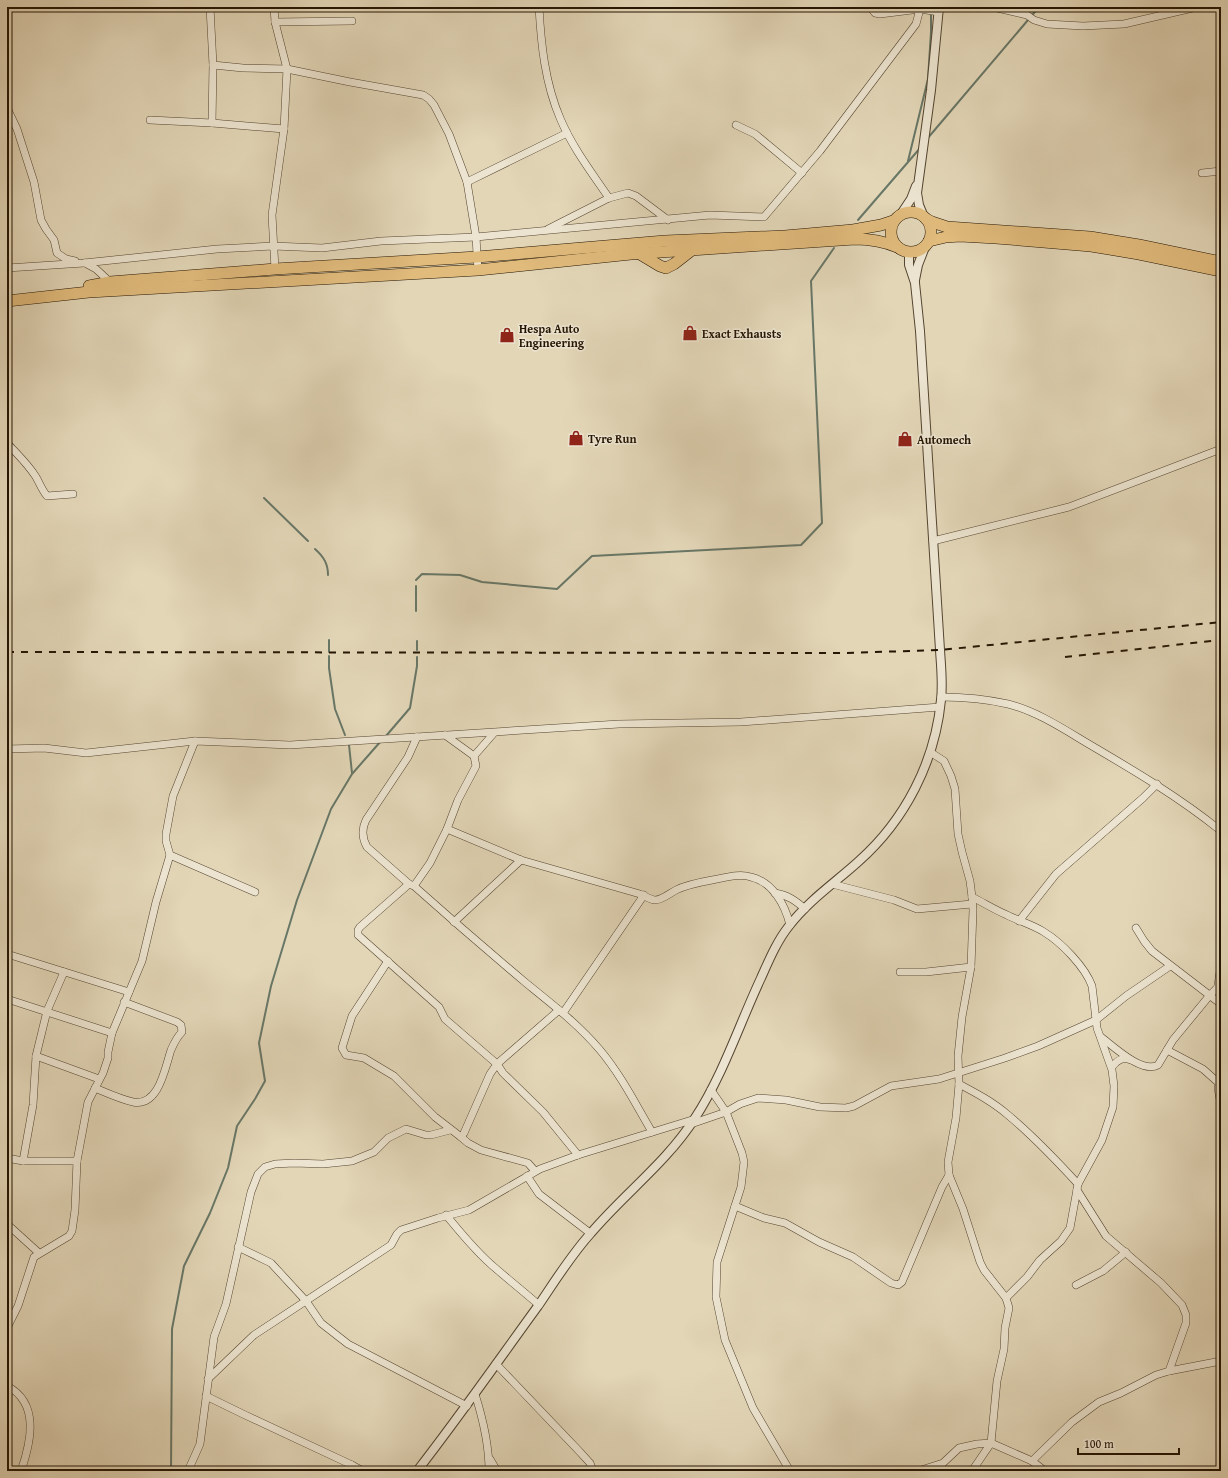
<svg xmlns="http://www.w3.org/2000/svg" width="1228" height="1478" font-family="'Gentium Book Plus',serif">
<style>
.lines{fill:none;stroke-linecap:round;stroke-linejoin:round}
.stream{stroke:#687767;stroke-width:2}
.minor-casing{stroke:#544530;stroke-width:8}
.tertiary-casing{stroke:#544530;stroke-width:10}
.trunk-casing{stroke:#241503;stroke-width:12}
.minor{stroke:#ece4d0;stroke-width:7}
.tertiary{stroke:#ece4d0;stroke-width:8}
.trunk{stroke:#e1bb7c;stroke-width:11}
.rail{stroke:#241503;stroke-width:2;stroke-dasharray:7 7;stroke-linecap:butt}
.labels{text-anchor:middle;dominant-baseline:central;stroke-width:3;stroke-linejoin:round;paint-order:stroke}
.poi-label{font-size:12px;font-weight:bold;fill:#241503;stroke:#ece4d0;text-anchor:start}
</style>
<rect width="100%" height="100%" fill="#e2d6b7"/>
<filter id="stains"><feTurbulence type="fractalNoise" baseFrequency=".005" numOctaves="4"/><feColorMatrix values="0 0 0 0 .2 0 0 0 0 .09 0 0 0 0 .02 0 0 0 .5 -.17"/></filter>
<radialGradient id="worn" r=".72"><stop offset=".6" stop-color="#630" stop-opacity="0"/><stop offset="1" stop-color="#630" stop-opacity=".3"/></radialGradient>
<g class="lines">
<g class="stream">
<polyline points="927,139 1039,7"/>
<polyline points="908,161 928,79 931,32 931,7"/>
<polyline points="858,220 921,147"/>
<polyline points="264,498 308,541"/>
<path d="M315,549C324,557 328,564 328,575"/>
<polyline points="416,580 422,574 460,575 482,582 557,589 592,556 801,545 822,523 811,281 834,248"/>
<polyline points="416,586 416,611"/>
<polyline points="329,640 329,652"/>
<polyline points="417,641 417,650"/>
<polyline points="329,656 329,668 335,709 345,735"/>
<polyline points="386,736 410,708 417,666 417,657"/>
<polyline points="349,745 352,773"/>
<polyline points="171,1471 172,1329 184,1266 210,1213 228,1168 237,1126 255,1099 265,1081 259,1043 271,986 297,900 331,809 352,774 381,741"/>
</g>
<defs>
<g id="minor">
<polyline points="210,7 213,65 243,68 287,69 350,82 423,95 429,99 434,105 449,134 467,182 476,237 478,270"/>
<polyline points="274,7 275,22 287,69 284,129 272,215 275,269"/>
<path d="M539,7C541,44 545,83 560,118C572,147 592,173 609,198"/>
<polyline points="920,7 920,9 939,12"/>
<polyline points="993,7 1027,15 1034,20 1047,24 1083,26 1124,24 1197,7"/>
<polyline points="275,22 352,21"/>
<polyline points="7,108 17,129 34,182 41,220 46,229 54,240 57,253 66,259 75,261"/>
<polyline points="150,120 212,123 284,129"/>
<polyline points="212,123 213,65"/>
<polyline points="736,125 755,134 802,173"/>
<polyline points="1202,173 1221,171"/>
<polyline points="467,182 567,133"/>
<polyline points="548,229 609,198 628,193 636,196 668,220"/>
<polyline points="85,263 96,269 110,282"/>
<polyline points="7,268 84,263 217,249 273,246 322,248 381,241 476,237 710,215 764,217 820,151 916,24 920,9 880,14 875,13 870,7"/>
<path d="M7,443C17,454 28,464 36,477C40,484 42,490 47,496L73,494"/>
<polyline points="933,541 1069,507 1221,449"/>
<path d="M941,697C963,697 986,699 1008,704C1036,711 1062,728 1087,743C1133,770 1179,797 1221,831"/>
<polyline points="445,735 474,756"/>
<path d="M417,737L408,757L366,820C361,830 362,838 367,847L409,884L414,886C451,919 488,951 526,983C552,1004 579,1025 600,1050C621,1075 636,1105 652,1132"/>
<polyline points="7,749 44,748 86,753 195,741 290,745 619,724 741,722 940,707"/>
<polyline points="930,752 944,761 951,776 955,789 958,834 962,852 970,881 972,897 973,910 971,967 962,1017 958,1056 959,1084 956,1118 948,1162 949,1175 963,1209 980,1262 984,1270 1006,1298"/>
<path d="M447,829L521,860L640,894C644,896 650,899 654,900C661,901 670,893 676,890C686,885 701,882 712,880C724,878 739,873 751,877C773,882 785,905 790,925"/>
<polyline points="170,855 255,892"/>
<polyline points="409,884 360,927 358,930 358,935 439,1007 445,1019 497,1064 503,1073 543,1112 578,1155"/>
<polyline points="832,884 894,900 917,909 972,904"/>
<polyline points="414,886 430,863 447,829 458,800 476,766 474,756 494,733"/>
<path d="M775,893C788,895 796,901 805,909"/>
<path d="M972,897C984,903 995,910 1007,915C1019,921 1033,925 1044,932C1062,943 1085,967 1092,986L1097,1028L1112,1070L1114,1086L1113,1107L1102,1140L1078,1184L1070,1228L1061,1241L1040,1260L1027,1277L1006,1298L1009,1308L1005,1328L1004,1349L997,1381L991,1443L972,1471"/>
<polyline points="1019,921 1056,874 1143,798 1157,784"/>
<polyline points="454,922 521,860"/>
<polyline points="1136,928 1144,941 1152,951 1221,1004"/>
<polyline points="7,954 129,992"/>
<polyline points="388,961 352,1016 342,1048 346,1055 364,1058 394,1076 435,1117 461,1137"/>
<polyline points="900,972 926,972 971,967"/>
<polyline points="1218,985 1221,965"/>
<polyline points="7,999 112,1033"/>
<polyline points="563,1013 644,895"/>
<path d="M1101,1037C1113,1046 1142,1074 1158,1065L1173,1040L1210,995L1221,984"/>
<polyline points="1167,1050 1203,1069 1221,1085"/>
<polyline points="36,1056 99,1079"/>
<path d="M1112,1067C1117,1060 1122,1057 1131,1060"/>
<polyline points="1221,1080 1218,1088 1221,1105"/>
<path d="M959,1084C976,1093 993,1102 1008,1115C1033,1136 1056,1160 1078,1184"/>
<path d="M95,1088C107,1093 120,1099 133,1102C159,1107 165,1068 171,1050C174,1043 177,1037 182,1032L181,1025L177,1022L124,1002"/>
<polyline points="711,1090 726,1112 742,1153 744,1162 741,1187 717,1262 716,1297 725,1340 753,1408 790,1471"/>
<polyline points="691,1124 726,1112 740,1104 758,1098 786,1100 820,1107 846,1108 854,1106 891,1086 939,1079 1005,1058 1038,1046 1096,1020 1126,996 1170,966"/>
<polyline points="7,1158 23,1161 77,1161"/>
<polyline points="23,1161 33,1105 36,1056 47,1011 64,972"/>
<polyline points="535,1171 528,1163 481,1150 468,1143 461,1137 464,1133 490,1074 497,1064 559,1010"/>
<polyline points="527,1176 539,1194 590,1233"/>
<polyline points="1077,1190 1106,1236 1161,1283 1182,1305 1186,1315 1186,1323 1169,1371"/>
<polyline points="735,1206 764,1218 785,1223 819,1242 853,1257 891,1283 898,1285 902,1282 942,1187 949,1175"/>
<path d="M446,1215C461,1233 476,1252 494,1267C509,1280 524,1292 539,1305"/>
<polyline points="7,1224 39,1253"/>
<polyline points="238,1247 271,1263 306,1301 321,1323 348,1344 467,1406"/>
<polyline points="1076,1285 1103,1271 1126,1252"/>
<polyline points="7,1328 18,1306 34,1257 69,1236 72,1231 75,1210 77,1161 88,1102 103,1073 108,1058 108,1052 112,1033 142,961 156,902 170,855 166,841 166,834 173,796 195,741"/>
<polyline points="496,1364 579,1451 590,1463 593,1471"/>
<polyline points="208,1379 254,1335 391,1245 397,1234 401,1230 438,1218 469,1210 540,1169 578,1155 695,1119"/>
<path d="M7,1386C40,1403 31,1442 21,1471"/>
<path d="M475,1394C483,1419 489,1444 489,1471"/>
<polyline points="206,1396 245,1415 352,1465 363,1471"/>
<polyline points="490,1459 497,1471"/>
<polyline points="1032,1461 1072,1422 1099,1402 1121,1393 1156,1375 1169,1371 1221,1361"/>
<polyline points="188,1471 200,1444 214,1337 226,1304 251,1192 258,1174 265,1167 275,1164 294,1163 323,1164 352,1161 374,1152 388,1138 406,1129 426,1135 431,1135 450,1130"/>
<polyline points="344,1471 352,1465"/>
<polyline points="918,1471 943,1463 959,1448 977,1444 991,1443 1032,1461 1045,1471"/>
</g>
<g id="tertiary">
<polyline points="901,214 911,199 916,186"/>
<polyline points="924,217 919,205 917,193 931,90 939,7"/>
<polyline points="915,280 918,265 925,247"/>
<path d="M417,1471C459,1417 498,1361 538,1306C555,1281 571,1255 591,1233C624,1194 667,1162 695,1118C723,1075 739,1025 761,978C769,960 777,941 789,926C809,900 836,882 859,861C905,820 935,762 941,700C943,684 941,666 940,650L920,331L915,283L909,265V252"/>
</g>
<g id="trunk">
<circle cx="911" cy="232" r="20"/>
<polyline points="926,219 932,222 947,227 1090,237 1139,245 1221,262"/>
<polyline points="929,241 946,237 960,236 996,238 1091,246 1139,254 1221,271"/>
<polyline points="640,254 660,266 666,268 674,264 692,250"/>
<polyline points="89,286 110,282 275,269 477,257 665,241 785,236 853,230 881,225 893,221"/>
<path d="M7,301L89,292L478,270L631,254L855,239C871,239 883,241 897,247"/>
</g>
</defs>
<use href="#minor" class="minor-casing"/>
<use href="#tertiary" class="tertiary-casing"/>
<use href="#trunk" class="trunk-casing"/>
<use href="#minor" class="minor"/>
<use href="#tertiary" class="tertiary"/>
<use href="#trunk" class="trunk"/>
<g class="rail">
<polyline points="7,652 844,653 940,650 1221,622"/>
<polyline points="1065,657 1221,640"/>
</g>
</g>
<defs>
<symbol id="shop-bare" viewBox="-9 -9 18 18"><path d="M-5-2.5h2.3a2.7 3.5 0 0 1 5.4 0H5L5.5 6h-11ZM-1.5-2.5h3a1.5 2.3 0 0 0-3 0Z" fill="#8f2418" stroke="#ece4d0" stroke-width="2.5" paint-order="stroke"/></symbol>
</defs>
<g fill-rule="evenodd">
<use href="#shop-bare" x="679" y="322" width="22" height="22"/>
<use href="#shop-bare" x="496" y="324" width="22" height="22"/>
<use href="#shop-bare" x="565" y="427" width="22" height="22"/>
<use href="#shop-bare" x="894" y="428" width="22" height="22"/>
</g>
<g class="labels">
<g class="poi-label">
<text x="519" y="328">Hespa Auto<tspan x="519" dy="14">Engineering</tspan></text>
<text x="702" y="333">Exact Exhausts</text>
<text x="588" y="438">Tyre Run</text>
<text x="917" y="439">Automech</text>
</g>
</g>
<rect width="1228" height="1478" fill="none" stroke="#e2d6b7" stroke-width="24"/>
<rect x="8" y="8" width="1212" height="1462" fill="none" stroke="#241503" stroke-width="2"/>
<rect x="12" y="12" width="1204" height="1454" fill="none" stroke="#241503"/>
<path d="M1078 1448v6h101v-6" fill="none" stroke="#241503" stroke-width="2"/>
<text x="1084" y="1448" font-size="12" fill="#241503" stroke="#ece4d0" stroke-width="3" paint-order="stroke">100 m</text>
<rect width="100%" height="100%" filter="url(#stains)"/>
<rect width="100%" height="100%" fill="url(#worn)"/>
</svg>
